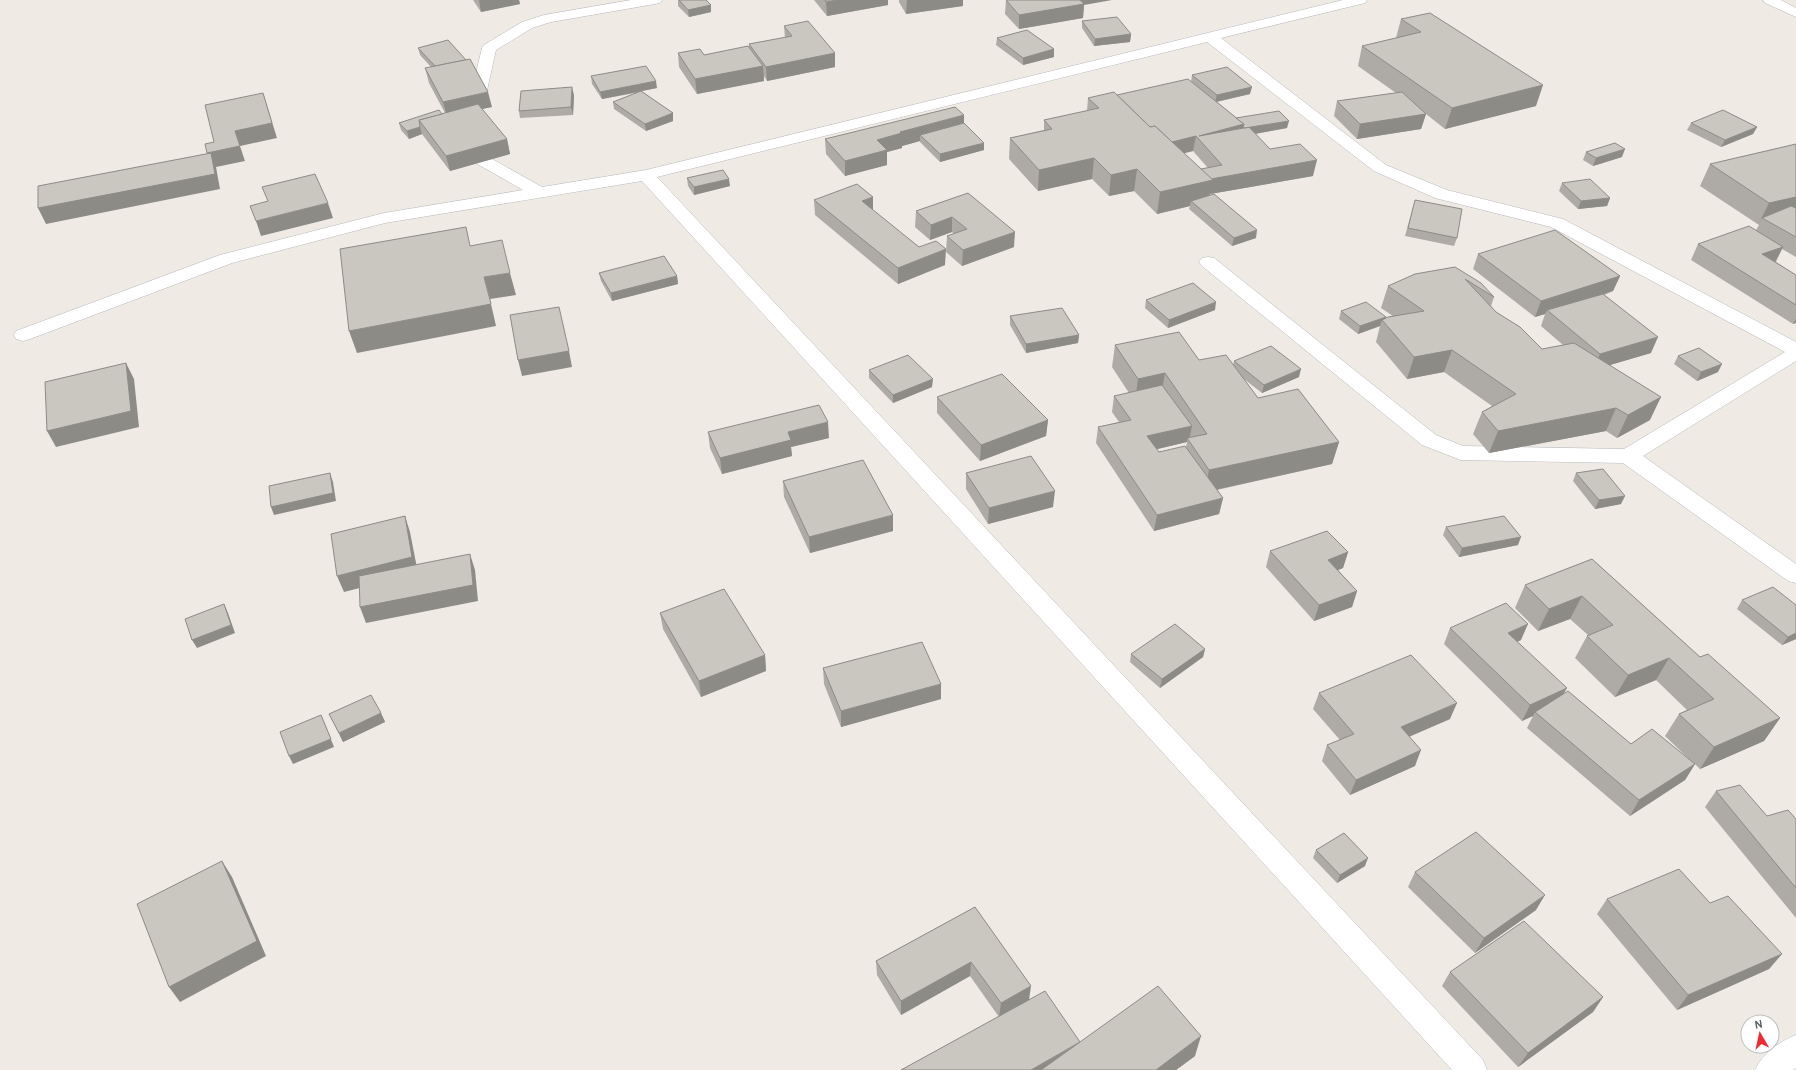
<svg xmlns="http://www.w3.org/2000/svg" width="1796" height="1070" font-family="Overpass,sans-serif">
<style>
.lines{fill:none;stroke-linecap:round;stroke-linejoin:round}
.street-casing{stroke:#b5b8bc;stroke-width:1}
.street{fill:#fff;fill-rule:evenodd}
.wall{fill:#aeaaa5;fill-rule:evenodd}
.shaded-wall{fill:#8d8b86}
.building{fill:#cac6c0;stroke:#8d8b86}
</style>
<rect width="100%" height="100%" fill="#efebe4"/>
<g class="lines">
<defs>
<g id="street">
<polygon points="631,0 662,0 660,3 655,4 551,22 532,28 496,50 477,135 485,155 542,187 646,170 1343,0 1367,0 1365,3 1221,38 1386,165 1447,190 1563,219 1796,342 1796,361 1643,456 1796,564 1796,583 1788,581 1623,463 1461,460 1422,445 1202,266 1199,262 1202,258 1208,257 1214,258 1436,435 1463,446 1624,449 1785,352 1551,227 1435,198 1374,171 1207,42 657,177 1483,1060 1487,1070 1452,1070 642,181 385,223 232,263 30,339 23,341 16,339 14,335 16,331 220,255 384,213 523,190 472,161 461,135 482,48 484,45 522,22 544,15"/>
<polygon points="1763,0 1781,0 1796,8 1796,17 1765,3"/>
<path d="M1796,1035V1068L1793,1070H1755C1762,1054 1780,1041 1796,1035Z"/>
</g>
</defs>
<use href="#street" class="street-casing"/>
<use href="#street" class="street"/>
</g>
<g class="wall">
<polygon points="473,0 519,0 520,4 481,12"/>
<polygon points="678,0 706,0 711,5 711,12 689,17 678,6"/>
<polygon points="814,0 888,0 888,5 827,16"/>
<polygon points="899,0 963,0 963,6 906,14 899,2"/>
<polygon points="1006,0 1084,5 1083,18 1019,29 1005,14"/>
<polygon points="1401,19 1536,106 1445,129 1426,114 1421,129 1357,139 1334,116 1337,101 1396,93 1358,66 1362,46 1396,38"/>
<polygon points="1082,21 1131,34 1130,42 1094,46 1082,28"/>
<polygon points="784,26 835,53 835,67 767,81 764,76 764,81 697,94 679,67 678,53 704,55 749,48 749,44 785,38"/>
<polygon points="997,38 1054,49 1054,57 1023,65 996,45"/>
<polygon points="418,48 492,107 481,109 507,139 510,154 450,171 422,134 409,139 401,130 399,123 445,113 429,83 425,68 431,67 420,55"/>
<path d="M1192,75L1250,94L1217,102L1236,118L1287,128L1255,134L1270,149L1313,176L1210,194V195L1256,238L1232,246L1189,209L1190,206L1157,214L1134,191L1109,196L1092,179L1038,191L1009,159L1010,138L1044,130V120L1087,111L1088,98L1117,95L1191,82ZM1193,151L1208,168L1201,169L1184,153Z"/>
<polygon points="591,76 657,88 641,91 673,113 673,121 646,131 614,109 613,102 641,92 602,99 592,84"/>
<polygon points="574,95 573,115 520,118 519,111"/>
<polygon points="964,123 984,150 940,162 920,142 920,141 902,146 902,148 887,152 887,165 845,176 826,154 825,139"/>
<polygon points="1691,123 1757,127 1753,134 1721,147 1687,130"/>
<polygon points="1796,144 1796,257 1782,249 1776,262 1796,275 1796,323 1793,324 1691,260 1698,244 1756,230 1759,225 1700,186 1710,164"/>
<polygon points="1586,152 1622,157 1593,166 1583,160"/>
<polygon points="687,178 730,186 694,195 688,186"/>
<polygon points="1562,183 1610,198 1607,206 1578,209 1559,191"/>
<polygon points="968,193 1014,247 962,266 946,252 947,236 954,234 952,232 930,240 915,227 916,211"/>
<polygon points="873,197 873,211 919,247 945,265 898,284 815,215 814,200"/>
<polygon points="1415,200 1457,238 1454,246 1405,236"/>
<polygon points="1478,254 1620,276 1613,291 1604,295 1651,353 1610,365 1650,420 1617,438 1606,431 1489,453 1473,434 1482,412 1492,406 1444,372 1407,379 1376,342 1380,326 1358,334 1339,319 1341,311 1386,317 1385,318 1393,316 1381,308 1388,286 1455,267 1494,297 1491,306 1496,312 1542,349 1563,345 1541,326 1545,314 1535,317 1473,269"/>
<polygon points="599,273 677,276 678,284 612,301 601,281"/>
<polygon points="1146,300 1215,310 1168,328 1145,308"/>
<polygon points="1010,316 1079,335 1078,343 1026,353 1010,325"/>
<path d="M1115,345L1199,360L1233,365L1234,361L1299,377L1262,393L1244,379L1258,398L1339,442L1332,464L1217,490L1223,498L1219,514L1154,531L1096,443L1098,427L1119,422L1112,412L1114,396L1129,393L1112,367ZM1187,442L1186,447L1159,452L1157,449Z"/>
<polygon points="1678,356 1718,372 1697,381 1674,364"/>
<polygon points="869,370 932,387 893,403 869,378"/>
<polygon points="937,397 1048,420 1046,436 980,461 937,413"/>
<polygon points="708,432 829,438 791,447 792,456 722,474 710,448"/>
<polygon points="966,473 1053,507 988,524 966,489"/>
<polygon points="1576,473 1621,504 1595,509 1573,481"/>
<polygon points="783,481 893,531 810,553 784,497"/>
<polygon points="1446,527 1518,545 1459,557 1443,535"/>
<polygon points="1270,551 1348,552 1343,568 1338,570 1357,591 1352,607 1314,621 1266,567"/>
<polygon points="1592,559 1700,657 1780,718 1764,741 1700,769 1695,764 1685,780 1630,816 1527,728 1533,716 1522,721 1444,644 1450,628 1521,640 1517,642 1563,694 1631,744 1692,762 1665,736 1679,714 1687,710 1656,680 1615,697 1575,658 1587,636 1588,635 1570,619 1538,631 1515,608 1525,585"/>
<polygon points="1742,600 1796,605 1796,639 1782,645 1737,609"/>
<polygon points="660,613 765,655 766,671 701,697 663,629"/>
<polygon points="1205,649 1203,657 1160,688 1130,662 1131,654"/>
<polygon points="823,668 941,699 841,727 824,684"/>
<polygon points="1319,693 1450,719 1409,737 1415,766 1350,795 1322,761 1327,745 1340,740 1313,709"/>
<polygon points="381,713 385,722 343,742 329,714"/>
<polygon points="1716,791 1767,816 1796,819 1796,918 1705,807"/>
<polygon points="1316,850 1365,866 1337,883 1313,858"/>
<polygon points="1415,872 1536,910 1475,953 1408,887"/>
<polygon points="1607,899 1710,903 1782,954 1769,969 1677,1010 1597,914"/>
<polygon points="975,907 1029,1000 1080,1042 1195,1056 1176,1070 901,1070 999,1017 970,976 901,1015 877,975 876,961"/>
<polygon points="1450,972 1603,997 1593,1012 1518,1067 1442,986"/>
</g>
<g class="shaded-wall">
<polygon points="479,0 519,0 520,4 481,12"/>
<polygon points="838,0 888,0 888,5 827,16 826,2"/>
<polygon points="907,0 963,0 963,6 906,14"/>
<polygon points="1072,0 1112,0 1084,5 1083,18 1019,29 1019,15"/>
<polygon points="711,5 711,12 689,17 688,10"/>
<polygon points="1131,34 1130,42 1094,46 1095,39"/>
<polygon points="1054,49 1054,57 1023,65 1023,58"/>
<polygon points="835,53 835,67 767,81 766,67"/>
<polygon points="763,66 764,81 697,94 695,79"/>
<polygon points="656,81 657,88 602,99 600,92"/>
<polygon points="1543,85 1536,106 1445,129 1452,108"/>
<polygon points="572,87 574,95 573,115 571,107"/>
<polygon points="1252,87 1250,94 1215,102 1217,95"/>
<polygon points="488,92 492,107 447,116 443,102"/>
<polygon points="263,93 277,138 240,146 245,161 216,167 220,189 46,224 38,208 212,168 207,153 235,131"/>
<polygon points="673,113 673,121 646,131 645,124"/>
<polygon points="1426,114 1421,129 1357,139 1360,124"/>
<polygon points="964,115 964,130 920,135 920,141 902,146 902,148 887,152 887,165 845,176 845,161 877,140 900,132"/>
<polygon points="1289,121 1287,128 1243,136 1245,128"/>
<polygon points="1244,124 1241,139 1199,136"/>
<polygon points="420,127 422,134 409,139 407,131"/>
<polygon points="1757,127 1753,134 1721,147 1725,140"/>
<polygon points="1196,136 1193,151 1165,158 1168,143"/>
<polygon points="507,139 510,154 450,171 446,156"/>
<polygon points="984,143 984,150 940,162 940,154"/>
<polygon points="1625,149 1622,157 1593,166 1596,158"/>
<polygon points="1094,158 1092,179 1038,191 1039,170"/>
<polygon points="1317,160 1313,176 1210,194 1209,202 1191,201 1190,206 1157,214 1160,192 1207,180"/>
<polygon points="1137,169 1134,191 1109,196 1111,175"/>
<polygon points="729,179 730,186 694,195 694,187"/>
<polygon points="873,197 873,212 862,201"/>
<polygon points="1796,197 1796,215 1762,218 1758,225 1769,203"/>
<polygon points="1610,198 1607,206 1578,209 1581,201"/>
<polygon points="328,203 333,218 261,236 256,221"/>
<polygon points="952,217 952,232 930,240 931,225"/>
<polygon points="1257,230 1256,238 1232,246 1234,238"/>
<polygon points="1015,232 1014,247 962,266 963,250"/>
<polygon points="1783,247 1775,262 1762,254"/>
<polygon points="946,249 945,265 898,284 898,268"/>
<polygon points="510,273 516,295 490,299 484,277"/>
<polygon points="677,276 678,284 612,301 611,293"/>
<polygon points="1620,276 1613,291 1550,312 1547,310 1545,314 1535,317 1541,301"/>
<polygon points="1216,302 1215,310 1168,328 1169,320"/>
<polygon points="491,304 496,326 357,353 349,331"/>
<polygon points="1386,317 1384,322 1382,320 1380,326 1358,334 1360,326"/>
<polygon points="1796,319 1796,323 1793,324"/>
<polygon points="1079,335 1078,343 1026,353 1026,344"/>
<polygon points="1658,337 1651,353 1593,370 1600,354"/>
<polygon points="1452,350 1444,372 1407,379 1414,357"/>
<polygon points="569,351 572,367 522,376 518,360"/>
<polygon points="126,363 134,379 139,427 56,447 47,431"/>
<polygon points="1722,364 1718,372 1697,381 1701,372"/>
<polygon points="1301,369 1299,377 1262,393 1264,385"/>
<polygon points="1165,373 1161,396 1135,401 1138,379"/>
<polygon points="933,379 932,387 893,403 893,395"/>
<polygon points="1661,397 1650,420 1617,438 1628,415"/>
<polygon points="1616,408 1606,431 1489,453 1498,431"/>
<polygon points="1048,420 1046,436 980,461 981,445"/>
<polygon points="828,422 829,438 791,447 792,456 722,474 720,458 788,432"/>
<polygon points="1192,426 1189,440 1187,438 1187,442 1145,452 1147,436"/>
<polygon points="1339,442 1332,464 1205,492 1209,470"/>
<polygon points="330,473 333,482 336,501 274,515 271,507"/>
<polygon points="1055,491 1053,507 988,524 989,508"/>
<polygon points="1625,496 1621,504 1595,509 1599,500"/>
<polygon points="1223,498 1219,514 1154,531 1157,515"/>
<polygon points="893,515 893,531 810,553 809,537"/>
<polygon points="405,516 410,532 418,573 344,592 337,576"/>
<polygon points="1521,537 1518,545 1459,557 1462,548"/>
<polygon points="1348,552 1343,568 1323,576 1328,560"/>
<polygon points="470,554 475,570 478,601 366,623 360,607"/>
<polygon points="1357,591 1352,607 1314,621 1319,605"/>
<polygon points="1582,596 1570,619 1538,631 1549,609"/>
<polygon points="224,604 228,613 235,633 197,648 192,640"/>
<polygon points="1528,624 1521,640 1501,649 1508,633"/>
<polygon points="1796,633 1796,639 1782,645 1788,637"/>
<polygon points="1205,649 1203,657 1160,688 1162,679"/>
<polygon points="765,655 766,671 701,697 699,681"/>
<polygon points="1669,658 1656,680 1615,697 1628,675"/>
<polygon points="941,684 941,699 841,727 841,711"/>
<polygon points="1567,688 1558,704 1535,712 1533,716 1522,721 1530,705"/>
<polygon points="1457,703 1450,719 1394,743 1401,727"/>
<polygon points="381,713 385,722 343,742 339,733"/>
<polygon points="321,715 334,747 293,764 289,756"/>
<polygon points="1780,718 1764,741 1700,769 1714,747"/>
<polygon points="1421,750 1415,766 1350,795 1356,780"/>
<polygon points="1695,764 1685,780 1630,816 1639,800"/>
<polygon points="1368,858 1365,866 1337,883 1340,875"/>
<polygon points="222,861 232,877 266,956 180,1002 169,987"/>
<polygon points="1545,895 1536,910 1475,953 1484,938"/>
<polygon points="1782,954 1769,969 1677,1010 1688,995"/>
<polygon points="971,962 970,976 901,1015 901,1001"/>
<polygon points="1031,986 1029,1000 999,1017 1001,1003"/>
<polygon points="1603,997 1593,1012 1518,1067 1528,1053"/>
<polygon points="1201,1036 1195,1056 1176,1070 1156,1070"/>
<polygon points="1080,1043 1053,1070 1031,1070"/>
</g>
<g class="building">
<polygon points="679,0 706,0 711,5 688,10"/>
<polygon points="825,0 838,0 826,2"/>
<polygon points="1006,0 1080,0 1084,4 1019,15"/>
<polygon points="1430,13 1543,85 1452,108 1362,46 1421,32 1401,19"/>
<polygon points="1117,17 1131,34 1095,39 1082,21"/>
<polygon points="808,21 835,53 766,67 749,44 792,36 784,26"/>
<polygon points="1027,30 1054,49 1023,58 997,38"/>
<polygon points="448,40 466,60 435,66 418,48"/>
<polygon points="748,46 763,66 695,79 678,53 700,49 704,55"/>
<polygon points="470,59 488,92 443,102 425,68"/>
<polygon points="646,66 656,81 600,92 591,76"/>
<polygon points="1227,67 1252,87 1217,95 1192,75"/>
<polygon points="1188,79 1244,124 1199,136 1249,127 1270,149 1300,144 1317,160 1211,179 1201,169 1222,165 1196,136 1172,142 1155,126 1150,127 1117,95"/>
<polygon points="572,87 571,107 519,111 521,91"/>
<polygon points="641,91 673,113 645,124 613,102"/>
<polygon points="1114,92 1150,127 1155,126 1213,180 1160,192 1137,169 1111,175 1094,158 1039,170 1010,138 1052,129 1044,120 1099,108 1088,98"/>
<polygon points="1402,92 1426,114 1360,124 1337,101"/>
<polygon points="263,93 272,123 235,131 240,146 207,153 205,144 214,142 205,105"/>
<polygon points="478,104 507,139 446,156 419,120"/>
<polygon points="955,107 964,115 900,132 902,133 877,140 887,150 845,161 825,139"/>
<polygon points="439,110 442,114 419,120 420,127 407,131 399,123"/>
<polygon points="1723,110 1757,127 1725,140 1691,123"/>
<polygon points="1279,111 1289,121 1245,128 1243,127 1244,124 1236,118"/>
<polygon points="964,123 984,143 940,154 920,135"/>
<polygon points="1615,143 1625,149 1596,158 1586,152"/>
<polygon points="1796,144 1796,197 1769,203 1710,164"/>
<polygon points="211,153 215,174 38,208 38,186"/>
<polygon points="723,170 729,179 694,187 687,178"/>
<polygon points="315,174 328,203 256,221 250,206 268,201 262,187"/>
<polygon points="1590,179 1610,198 1581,201 1562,183"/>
<polygon points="857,184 873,197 862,201 919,247 936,241 946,249 898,268 814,200"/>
<polygon points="968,193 1015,232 963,250 947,236 967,229 952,217 931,225 916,211"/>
<polygon points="1214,194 1257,230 1234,238 1191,201"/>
<polygon points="1415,200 1462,209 1457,238 1408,228"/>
<polygon points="1791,206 1796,208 1796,237 1762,218"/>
<polygon points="1749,226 1783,247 1762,254 1796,275 1796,305 1698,244"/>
<polygon points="466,227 470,246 502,240 510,273 484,277 491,304 349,331 340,249"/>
<polygon points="1555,230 1620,276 1541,301 1478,254"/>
<polygon points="664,256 677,276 611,293 599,273"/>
<polygon points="1455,267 1481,283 1494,297 1465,279 1496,312 1520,327 1542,349 1574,343 1661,397 1628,415 1616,408 1498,431 1482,412 1516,394 1452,350 1414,357 1382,320 1388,317 1424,311 1388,286 1415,274"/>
<polygon points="1193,283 1216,302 1169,320 1146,300"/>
<polygon points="1603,294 1658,337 1600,354 1547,310"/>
<polygon points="1366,302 1386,317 1360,326 1341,311"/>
<polygon points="559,307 569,351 518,360 510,315"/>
<polygon points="1062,308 1079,335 1026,344 1010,316"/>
<polygon points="1179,332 1199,360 1226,355 1258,398 1298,389 1339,442 1209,470 1187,438 1207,434 1165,373 1138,379 1115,345"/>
<polygon points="1271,346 1301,369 1264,385 1234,361"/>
<polygon points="1699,348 1722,364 1701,372 1678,356"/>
<polygon points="908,355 933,379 893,395 869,370"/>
<polygon points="126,363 131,411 47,431 45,382"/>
<polygon points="1002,374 1048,420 981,445 937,397"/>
<polygon points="1162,385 1192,426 1147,436 1159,452 1185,446 1223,498 1157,515 1098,427 1131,420 1114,396"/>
<polygon points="819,405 828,422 788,432 791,440 720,458 708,432"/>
<polygon points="1031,456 1055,491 989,508 966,473"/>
<polygon points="863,460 893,515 809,537 783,481"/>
<polygon points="1603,469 1625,496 1599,500 1576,473"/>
<polygon points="330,473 333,493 271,507 269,486"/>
<polygon points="405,516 412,557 337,576 331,534"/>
<polygon points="1504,516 1521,537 1462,548 1446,527"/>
<polygon points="1327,531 1348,552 1328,560 1357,591 1319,605 1270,551"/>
<polygon points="470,554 473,585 360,607 359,576"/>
<polygon points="1592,559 1700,657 1708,654 1780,718 1714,747 1679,714 1714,699 1669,658 1628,675 1587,636 1613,625 1582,596 1549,609 1525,585"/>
<polygon points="1773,587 1796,605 1796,633 1788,637 1742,600"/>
<polygon points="724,589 765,655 699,681 660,613"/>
<polygon points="1506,603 1528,624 1508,633 1567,688 1530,705 1450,628"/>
<polygon points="224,604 231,625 192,640 185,619"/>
<polygon points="1175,624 1205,649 1162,679 1131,654"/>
<polygon points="922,642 941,684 841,711 823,668"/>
<polygon points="1411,655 1457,703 1401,727 1421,750 1356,780 1327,745 1354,734 1319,693"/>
<polygon points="1568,691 1631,744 1652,729 1695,764 1639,800 1535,712"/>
<polygon points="371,695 381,713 339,733 329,714"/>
<polygon points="321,715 331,739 289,756 280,732"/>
<polygon points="1740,785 1767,816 1788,810 1796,819 1796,888 1716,791"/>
<polygon points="1476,832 1545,895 1484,938 1415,872"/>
<polygon points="1344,833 1368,858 1340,875 1316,850"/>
<polygon points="222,861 257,941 169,987 137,904"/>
<polygon points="1679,869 1710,903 1728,896 1782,954 1688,995 1607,899"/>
<polygon points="975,907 1031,986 1001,1003 971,962 901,1001 876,961"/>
<polygon points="1524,921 1603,997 1528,1053 1450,972"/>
<polygon points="1158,986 1201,1036 1156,1070 1041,1070"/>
<polygon points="1045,991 1080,1042 1031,1070 901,1070"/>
</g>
<g transform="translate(1760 1034) rotate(351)"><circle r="19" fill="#ffffff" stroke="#bec0c1"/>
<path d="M0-3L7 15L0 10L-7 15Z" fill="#f02932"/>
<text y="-6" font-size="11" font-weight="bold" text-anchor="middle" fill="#5c6165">N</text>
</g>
</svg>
